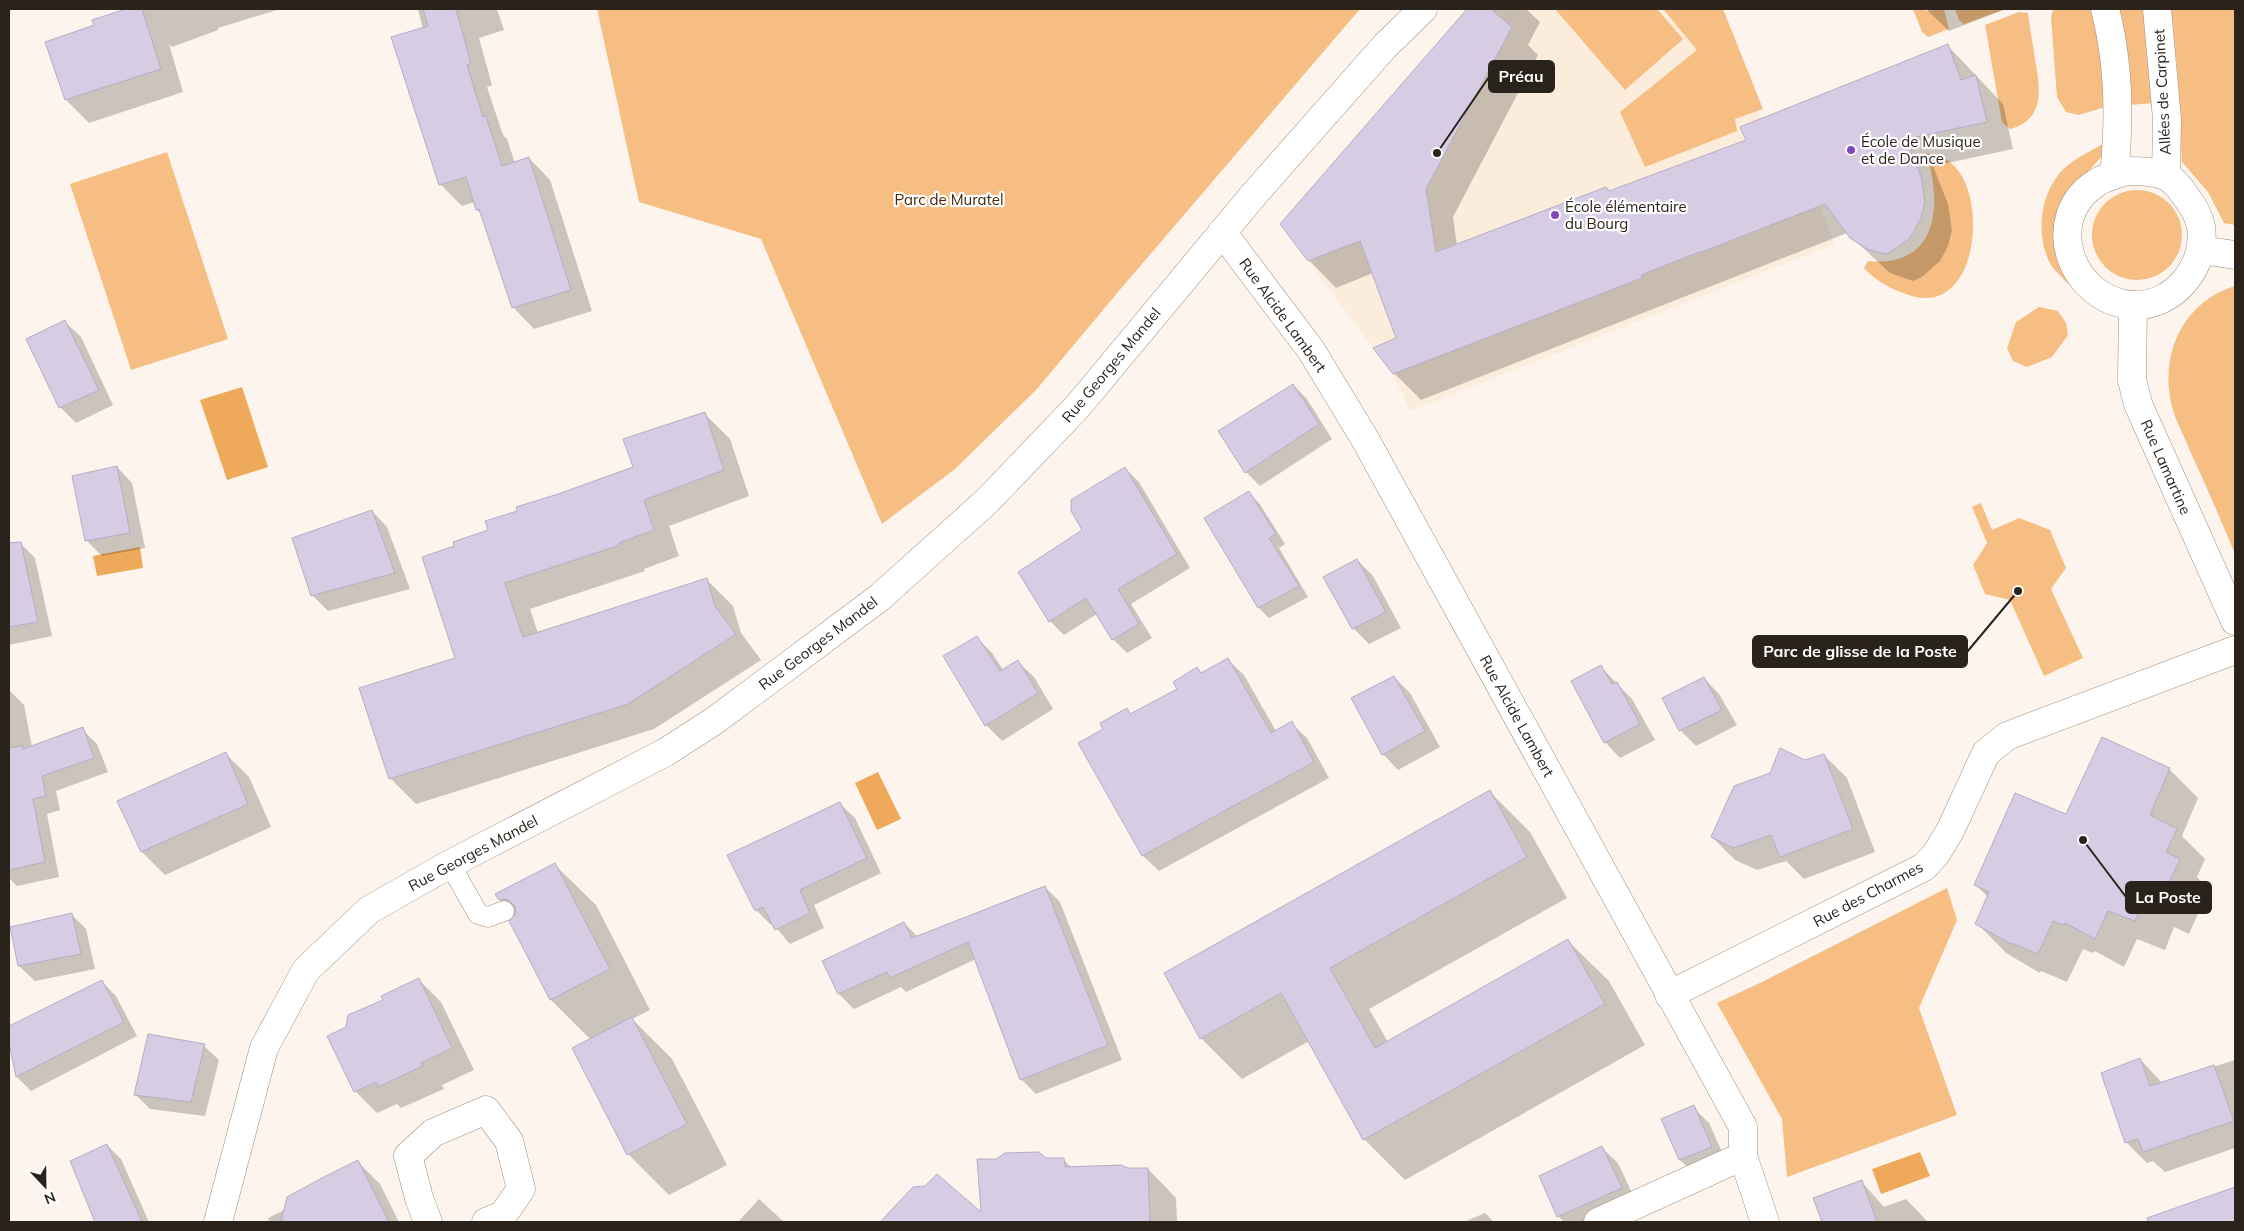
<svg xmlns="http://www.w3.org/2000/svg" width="2244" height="1231" font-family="Mulish,sans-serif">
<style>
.built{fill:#fbecdc}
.green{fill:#f7be83}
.water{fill:#efa95a}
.shadow{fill:#0003}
.building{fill:#d6cde4;stroke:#b6adc3}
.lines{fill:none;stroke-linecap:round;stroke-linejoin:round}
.service-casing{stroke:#a08e7c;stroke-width:21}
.minor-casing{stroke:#a08e7c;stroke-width:29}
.service{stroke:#fff;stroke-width:20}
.minor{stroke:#fff;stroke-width:28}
.poi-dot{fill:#8247bd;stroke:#fff;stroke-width:2}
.labels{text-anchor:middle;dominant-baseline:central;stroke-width:4.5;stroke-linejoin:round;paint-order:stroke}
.street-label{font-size:15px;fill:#2a231c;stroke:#fff}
.poi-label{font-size:15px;fill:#2a231c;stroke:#fff;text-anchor:start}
.park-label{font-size:15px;fill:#452906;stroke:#fff}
.leader{fill:none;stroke:#2a231c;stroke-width:2}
.callout-dot{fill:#2a231c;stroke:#fff;stroke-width:2}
.callout{fill:#2a231c;stroke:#2a231c;stroke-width:2}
.callout-label{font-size:16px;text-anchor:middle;font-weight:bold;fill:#fff}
</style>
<rect width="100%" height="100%" fill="#fdf5ed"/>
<polygon class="built" points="1467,9 1708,9 1715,30 1761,119 1740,127 1754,161 1800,158 1835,244 1410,411 1393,374 1280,224"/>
<g class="green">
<polygon points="597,9 1360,9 1118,292 1037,389 955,469 882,524 761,239 639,202"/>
<polygon points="1555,9 1657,9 1683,39 1625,90"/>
<polygon points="1663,9 1723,9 1763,109 1735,119 1737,131 1645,167 1620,112 1697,50"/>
<polygon points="1913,9 1924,9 1925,11 1944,9 1949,29 1928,37 1922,32"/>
<polygon points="1955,9 2005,9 1964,24 1959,20"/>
<polygon points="2053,9 2095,9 2102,61 2105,107 2079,115 2066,112 2057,97 2051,18"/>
<polygon points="2117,9 2147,9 2155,103 2129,105"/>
<polygon points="2169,9 2235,9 2235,225 2224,223 2208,192 2182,162 2177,65"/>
<path d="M2019,12L2028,13C2030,29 2033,44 2035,59C2040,88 2046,119 2010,129L2002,122L1985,25Z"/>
<path d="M2108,141L2103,155L2069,193L2074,284L2067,283C2062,277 2055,271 2051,265C2034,235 2040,188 2068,165C2079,156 2095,149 2108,141Z"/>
<polygon points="167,152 228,339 131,370 70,184"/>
<path d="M1926,153C1936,155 1946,157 1953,165C1990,198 1977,322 1906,294C1889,288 1876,281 1864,268L1868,261C1938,268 1943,205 1926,153Z"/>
<circle cx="2137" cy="235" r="45"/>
<path d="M2235,286V554C2221,520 2206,486 2191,453C2185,438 2176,422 2172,407C2159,356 2182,302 2235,286Z"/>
<polygon points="2039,307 2058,311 2066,323 2068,335 2052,357 2027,367 2013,361 2007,348 2016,322"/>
<polygon points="1981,503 1992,530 2019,518 2050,530 2066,568 2051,589 2083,658 2044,676 2010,600 1985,594 1973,565 1987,543 1972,507"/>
<polygon points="1947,888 1957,920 1919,1008 1957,1115 1787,1177 1782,1119 1717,1003 1762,982"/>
</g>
<g class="water">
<polygon points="242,387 268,467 227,480 200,400"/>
<polygon points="140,547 143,568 97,576 93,556"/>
<polygon points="878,772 901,819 877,830 855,783"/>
<polygon points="1920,1152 1930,1176 1881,1194 1872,1169"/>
</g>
<g class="shadow">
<polygon points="130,9 280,9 218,28 218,30 172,47 169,44 183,92 89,123 66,100 47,42 95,25 94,20"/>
<polygon points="418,9 497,9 504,30 479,38 492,85 487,87 503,135 507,139 515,163 529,158 550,180 592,311 534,329 513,307 482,215 477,210 475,202 462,206 440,184 423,29"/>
<polygon points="1469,9 1526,9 1540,22 1528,45 1538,55 1453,217 1457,245 1609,193 1747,141 1948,46 2003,104 2013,149 1933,166 1948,204 1952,230 1948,246 1940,261 1922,277 1913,281 1890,273 1847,233 1421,400 1394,373 1397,338 1373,273 1336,288 1309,260 1282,224"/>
<polygon points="1926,9 2006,9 1949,31"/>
<polygon points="65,322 81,337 113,405 76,423 60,407"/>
<polygon points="1293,385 1307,399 1332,439 1260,486 1246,472"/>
<polygon points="704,413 730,439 749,496 669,526 679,556 644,569 645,571 530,609 538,633 707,580 733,606 741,633 761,660 654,729 416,804 390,778 457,659 455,547 490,531 518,512 634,468"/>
<polygon points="117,467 132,483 145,548 102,556 87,541 74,477"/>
<polygon points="1125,468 1139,482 1190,568 1131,604 1152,638 1127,653 1113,639 1097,614 1064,635 1050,621 1020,572 1084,530"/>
<polygon points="1249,493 1259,503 1285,544 1279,548 1308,597 1269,618 1259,608"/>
<polygon points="372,511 387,527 410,589 328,611 312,595"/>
<polygon points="21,544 35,558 52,636 9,645 9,547"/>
<polygon points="1357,560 1373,576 1401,628 1369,644 1353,628 1325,577"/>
<polygon points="976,637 992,653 1004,671 1018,662 1034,677 1053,709 1002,741 986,725"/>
<polygon points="1228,660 1244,675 1276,731 1291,723 1307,738 1329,778 1159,871 1143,856 1079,743 1105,729 1126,709 1132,715 1178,689 1197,669 1202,674"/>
<polygon points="1600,666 1632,699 1655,740 1620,758 1605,742"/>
<polygon points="1394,677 1410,693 1440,747 1398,770 1383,754"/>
<polygon points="1704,678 1719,694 1737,725 1696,746 1680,730 1664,698"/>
<polygon points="9,690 24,705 32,747 82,729 97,744 108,772 56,791 60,810 47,814 59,877 17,886 9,878"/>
<polygon points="226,754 249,777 271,827 165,875 142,852 118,801"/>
<polygon points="1824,755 1847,778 1875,852 1804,879 1786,861 1757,870 1735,860 1712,837 1804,761"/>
<polygon points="2169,769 2198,798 2182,836 2205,859 2197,877 2209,889 2189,934 2174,927 2165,950 2137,939 2124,967 2095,951 2093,953 2083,949 2067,982 2041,971 2040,973 2006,953 1977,923 1988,897 1976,885 2067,816"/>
<polygon points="1490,792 1530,832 1567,898 1369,1009 1388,1042 1568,941 1609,981 1645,1045 1405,1180 1364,1139 1309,1041 1242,1079 1201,1038"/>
<polygon points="840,804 855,818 881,873 814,905 824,928 790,944 773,924 771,925 756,910"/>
<polygon points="555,865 596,905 650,1010 632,1019 672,1059 727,1165 669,1195 628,1154 591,1040 551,1000 511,922 516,916 500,900"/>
<polygon points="1045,887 1060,902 1122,1060 1036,1094 1021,1079 976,959 906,992 901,987 854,1009 839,994 824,962 904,923 918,937"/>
<polygon points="71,914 86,929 95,969 35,981 19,966"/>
<polygon points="419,980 441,1002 474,1070 442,1085 444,1089 401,1108 397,1104 377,1113 355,1091 347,1028"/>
<polygon points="102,982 116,996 137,1036 31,1091 17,1077 9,1037 9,1027"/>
<polygon points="204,1046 219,1060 205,1116 150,1109 135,1094"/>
<polygon points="2140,1059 2162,1083 2235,1060 2235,1148 2165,1172 2153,1161 2147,1163 2126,1142"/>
<polygon points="1693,1107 1709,1123 1727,1163 1696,1175 1680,1160 1663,1120"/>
<polygon points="107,1145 121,1159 149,1222 95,1222 91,1214 93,1214"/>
<polygon points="1602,1148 1618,1163 1637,1204 1596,1222 1564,1222 1558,1216 1540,1176"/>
<polygon points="1046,1159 1063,1159 1072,1168 1148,1169 1176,1198 1177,1222 882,1222 914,1188 982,1215"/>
<polygon points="358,1162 380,1184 399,1222 270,1222 268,1218 286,1209"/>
<polygon points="1861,1181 1884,1207 1906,1199 1928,1222 1824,1222 1815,1199"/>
<polygon points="2235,1188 2235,1222 2172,1222 2169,1212"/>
<polygon points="759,1199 784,1222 738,1222"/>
<polygon points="1485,1213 1494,1222 1464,1222"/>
</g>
<g class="building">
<polygon points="126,9 142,9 161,69 65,100 45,42 94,25 92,20"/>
<polygon points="423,9 456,9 471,63 467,65 483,117 486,116 502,166 529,157 571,290 512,308 479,209 476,210 466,177 439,185 391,37 428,26"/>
<polygon points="1467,9 1491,9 1512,27 1426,189 1436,252 1606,187 1609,191 1746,140 1740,127 1948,44 1961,80 1976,75 1987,122 1906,139 1921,176 1925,202 1921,218 1913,233 1908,240 1889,253 1885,254 1867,249 1850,238 1825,204 1702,252 1702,251 1641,275 1642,278 1393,374 1373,348 1396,338 1360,241 1308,261 1280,224"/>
<polygon points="65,320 99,390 59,408 26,339"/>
<polygon points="1293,384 1319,424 1245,473 1218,431"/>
<polygon points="705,412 724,470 644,500 654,530 619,543 620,545 505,583 523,637 707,578 715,606 736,634 628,704 389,779 359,688 455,658 422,557 454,546 453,542 488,530 485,521 517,511 516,507 558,494 633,467 623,439"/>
<polygon points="117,466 130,533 85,541 72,476"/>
<polygon points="1125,467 1177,554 1118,589 1139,624 1112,640 1086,598 1049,622 1018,572 1082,530 1071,511 1071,500"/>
<polygon points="1249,491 1276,534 1269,538 1299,586 1258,608 1204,518"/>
<polygon points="372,510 395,573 311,596 292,538"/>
<polygon points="21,542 38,622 9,627 9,543"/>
<polygon points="1357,559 1386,612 1352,629 1323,577"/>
<polygon points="977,636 1000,671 1018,660 1038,693 985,726 943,656"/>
<polygon points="1228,658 1271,733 1292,721 1314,762 1142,856 1078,743 1103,729 1100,723 1127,708 1130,714 1177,689 1173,682 1197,667 1201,673"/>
<polygon points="1601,665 1612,684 1617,682 1640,724 1604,743 1571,681"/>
<polygon points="1394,676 1425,731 1382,755 1351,698"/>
<polygon points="1704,677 1722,710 1679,731 1662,698"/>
<polygon points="83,727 94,758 42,776 46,796 33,799 45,862 9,870 9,748 22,746 23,749"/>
<polygon points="2102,737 2170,768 2150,815 2177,829 2166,852 2180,859 2159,905 2145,899 2135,921 2108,911 2095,939 2065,923 2063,925 2053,921 2038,954 2011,943 2011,944 1975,924 1989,892 1974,885 2015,793 2066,814"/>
<polygon points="1780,748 1805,760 1824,754 1853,829 1780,857 1771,835 1733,848 1711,837 1734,786 1770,773"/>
<polygon points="226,752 248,804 141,852 117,801"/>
<polygon points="1490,790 1527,857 1330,968 1375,1048 1568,939 1605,1004 1363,1140 1281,993 1200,1039 1164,973"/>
<polygon points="840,802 867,858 800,890 810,913 775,930 763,907 755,911 727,855"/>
<polygon points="555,863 610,969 550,1000 509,921 516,913 515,906 506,899 499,900 495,894"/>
<polygon points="1045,886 1108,1045 1020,1080 968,942 890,978 887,972 838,994 822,961 904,922 912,938"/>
<polygon points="72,913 81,954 18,966 10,927"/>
<polygon points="419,978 452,1048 421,1063 423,1066 378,1087 376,1082 354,1092 327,1036 346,1027 348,1015 383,1000 381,996"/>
<polygon points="102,980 124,1022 16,1077 9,1043 9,1026"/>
<polygon points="632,1017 687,1124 627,1155 572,1048"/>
<polygon points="148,1034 205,1044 191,1102 134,1095"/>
<polygon points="2140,1058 2150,1086 2214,1065 2234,1121 2143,1152 2138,1139 2125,1143 2101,1073"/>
<polygon points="1694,1105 1712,1147 1679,1160 1661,1119"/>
<polygon points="107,1144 142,1222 95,1222 70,1161"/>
<polygon points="1602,1146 1622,1188 1557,1217 1539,1176"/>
<polygon points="1039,1152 1046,1158 1064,1158 1065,1167 1121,1165 1128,1168 1148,1168 1150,1222 880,1222 913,1187 925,1186 937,1174 981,1212 977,1159 996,1159 1005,1153"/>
<polygon points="358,1160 389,1222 281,1222 287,1197 320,1179"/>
<polygon points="1862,1180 1877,1222 1822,1222 1813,1198"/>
<polygon points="2235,1187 2235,1222 2148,1222 2147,1218"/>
</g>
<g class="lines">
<defs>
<polyline id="service" points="450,864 478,914 488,917 504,911"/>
<g id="minor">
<path d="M2105,9C2119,63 2120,119 2114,174"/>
<polyline points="2157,9 2167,119 2166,176"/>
<path d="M2128,171C2140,171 2154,171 2165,176C2172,178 2180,188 2184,194C2192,204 2199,215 2201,227C2207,266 2173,308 2132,305C2070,300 2042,218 2096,183C2105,177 2117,174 2128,171Z"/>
<polyline points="1222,232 1311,350 1365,439 1743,1127 1743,1156 1765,1222"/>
<polyline points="2201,250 2235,255"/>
<polyline points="2133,305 2132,380 2138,404 2235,621"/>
<polyline points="1669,995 1924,867 1936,854 1950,831 1986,753 2007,736 2235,650"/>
<polyline points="218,1222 264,1048 306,970 369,910 450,864 666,752 714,721 879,598 987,501 1078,406 1256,192 1385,46 1423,9"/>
<polyline points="428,1222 419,1198 408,1156 433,1133 486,1110 509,1141 521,1189 503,1215 486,1222"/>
<polyline points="1598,1222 1743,1156"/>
</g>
</defs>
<use href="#service" class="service-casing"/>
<use href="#minor" class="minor-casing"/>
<use href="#service" class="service"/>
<use href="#minor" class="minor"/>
</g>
<g class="poi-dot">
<circle cx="1851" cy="150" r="5"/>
<circle cx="1555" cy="215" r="5"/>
</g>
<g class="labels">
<g class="street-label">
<text transform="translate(2162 92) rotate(-93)">Allées de Carpinet</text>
<text transform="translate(1283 315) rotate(54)">Rue Alcide Lambert</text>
<text transform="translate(1111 365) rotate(-50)">Rue Georges Mandel</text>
<text transform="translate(2166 467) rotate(66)">Rue Lamartine</text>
<text transform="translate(818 643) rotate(-37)">Rue Georges Mandel</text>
<text transform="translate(1517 716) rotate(61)">Rue Alcide Lambert</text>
<text transform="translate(473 853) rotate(-28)">Rue Georges Mandel</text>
<text transform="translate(1868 894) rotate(-28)">Rue des Charmes</text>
</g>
<g class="poi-label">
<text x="1861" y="141">École de Musique<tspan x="1861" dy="17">et de Dance</tspan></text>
<text x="1565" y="206">École élémentaire<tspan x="1565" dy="17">du Bourg</tspan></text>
</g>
<g class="park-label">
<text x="949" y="199">Parc de Muratel</text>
</g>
</g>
<path class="leader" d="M1437 153L1489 77M2018 591L1967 652M2083 840L2126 897"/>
<g class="callout-dot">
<circle cx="1437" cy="153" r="5"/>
<circle cx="2018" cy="591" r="5"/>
<circle cx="2083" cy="840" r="5"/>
</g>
<g class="callout">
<rect x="1489" y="61" width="65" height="31" rx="5"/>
<rect x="1753" y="636" width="214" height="31" rx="5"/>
<rect x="2126" y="882" width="85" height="31" rx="5"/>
</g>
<g class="callout-label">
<text x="1521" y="82">Préau</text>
<text x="1860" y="657">Parc de glisse de la Poste</text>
<text x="2168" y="903">La Poste</text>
</g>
<rect width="2244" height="1231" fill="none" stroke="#2a231c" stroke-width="20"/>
<g transform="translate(45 1186) rotate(158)" stroke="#ffffff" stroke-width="4" paint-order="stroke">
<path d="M0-4L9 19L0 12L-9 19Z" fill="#2a231c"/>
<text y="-8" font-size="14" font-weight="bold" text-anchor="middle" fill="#2a231c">N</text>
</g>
</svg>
